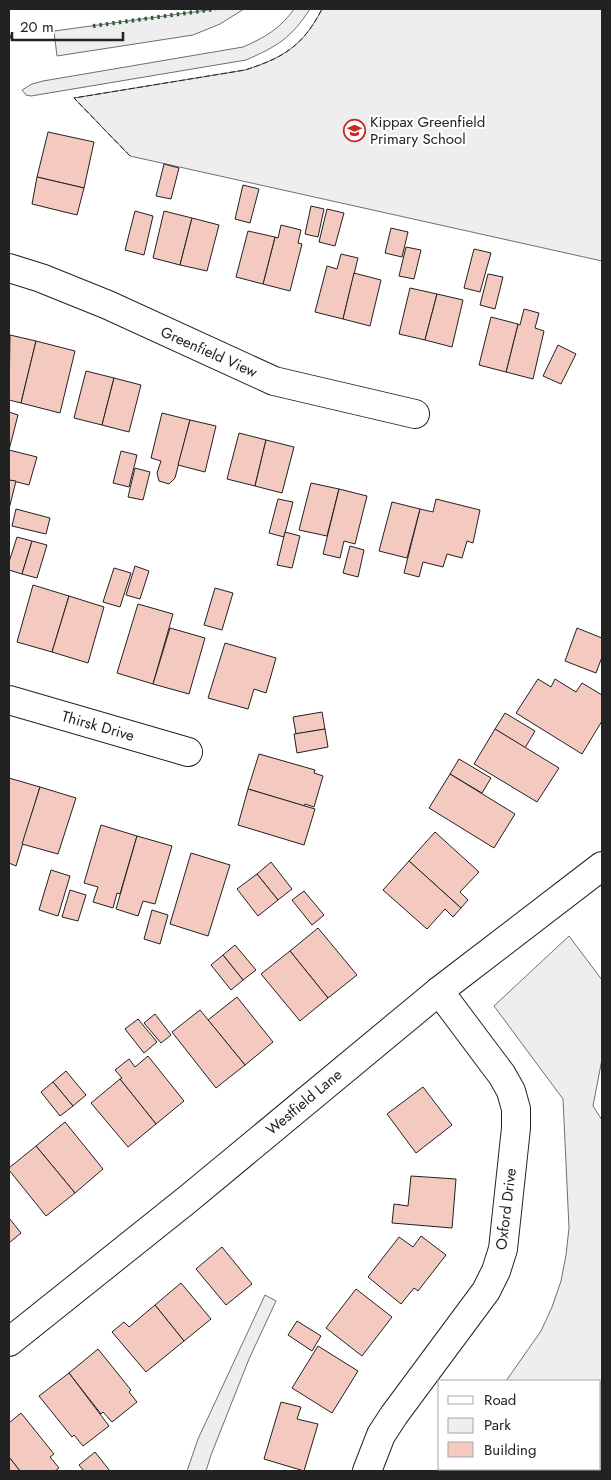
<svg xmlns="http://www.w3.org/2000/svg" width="611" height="1480" font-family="Jost,sans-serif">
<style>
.green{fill:#eee;stroke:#6f6f6f}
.building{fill:#f3c9c0;stroke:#222}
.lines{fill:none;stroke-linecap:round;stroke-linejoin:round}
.minor-casing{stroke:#222;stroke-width:30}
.minor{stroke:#fff;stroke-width:28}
.hedge{stroke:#2f5e38;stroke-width:4;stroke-dasharray:2.5 4;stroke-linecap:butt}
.fence{stroke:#222;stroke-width:1;stroke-dasharray:6 2.5;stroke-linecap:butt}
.labels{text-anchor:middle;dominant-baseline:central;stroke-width:4;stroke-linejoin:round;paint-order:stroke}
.poi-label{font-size:15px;fill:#222;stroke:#fff;text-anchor:start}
.street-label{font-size:15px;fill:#222;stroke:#fff}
</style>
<rect width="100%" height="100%" fill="#fff"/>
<g class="green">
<polygon points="216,9 244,9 220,24 193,35 57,56 54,31"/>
<path d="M294,9H310C291,38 278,46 246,60L31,96L26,95L22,90L32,84L43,81L243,47C264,38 281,28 294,9Z"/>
<path d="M322,9H602V261L130,156L74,98L245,70C283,58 303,46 322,9Z"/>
<polygon points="569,936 602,980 602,1059 593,1106 602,1120 602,1471 447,1471 449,1469 600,1469 600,1381 506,1381 541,1331 552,1307 561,1281 566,1255 569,1228 563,1099 494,1006"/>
<polygon points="265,1295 276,1301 249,1359 211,1455 206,1471 187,1471 198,1439"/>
</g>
<g class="building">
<polygon points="48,132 94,142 84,188 37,177"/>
<polygon points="164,164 179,168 171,199 156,196"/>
<polygon points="37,177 84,188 77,215 32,204"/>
<polygon points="243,185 259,189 250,223 235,219"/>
<polygon points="311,206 324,209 318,237 305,234"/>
<polygon points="327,209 344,213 335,246 319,242"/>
<polygon points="135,211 153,216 144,255 125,250"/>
<polygon points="164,211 192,218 180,265 153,258"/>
<polygon points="192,218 219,225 207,271 180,265"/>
<polygon points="281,225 301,230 298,243 302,244 290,291 263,284 275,237 278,238"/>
<polygon points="391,228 408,232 402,257 385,253"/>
<polygon points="248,231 275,237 263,284 236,277"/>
<polygon points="406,247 421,250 414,279 399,276"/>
<polygon points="474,249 491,253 480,292 464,288"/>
<polygon points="341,254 358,258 343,319 315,312 327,266 337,269"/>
<polygon points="354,273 381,280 370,326 343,319"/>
<polygon points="488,274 503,277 495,309 480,305"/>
<polygon points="410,288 437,294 425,340 399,334"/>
<polygon points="437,294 463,300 452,347 425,340"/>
<polygon points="524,309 539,313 535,328 544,331 533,379 506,372 518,324 520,325"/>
<polygon points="491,317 518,324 506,372 479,365"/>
<polygon points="10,335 36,341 21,403 9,400"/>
<polygon points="36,341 75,351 60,413 21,403"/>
<polygon points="558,345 576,354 561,384 543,376"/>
<polygon points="86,371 114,378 102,425 74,418"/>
<polygon points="114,378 141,385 129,432 102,425"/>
<polygon points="9,412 18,415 9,450"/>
<polygon points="162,413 190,420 175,478 169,484 159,481 157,473 161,461 151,458"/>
<polygon points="190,420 216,426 205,472 178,465"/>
<polygon points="239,433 266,440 255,486 227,479"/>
<polygon points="266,440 294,447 282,493 255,486"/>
<polygon points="9,450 37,457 29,485 9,480"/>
<polygon points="121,451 137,455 129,487 113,483"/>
<polygon points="135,468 150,472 143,500 128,497"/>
<polygon points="9,480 16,481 9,509"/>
<polygon points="311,483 339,489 327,536 299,530"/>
<polygon points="339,489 367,496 355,544 344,541 340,558 323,554"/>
<polygon points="278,499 293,502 284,537 269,533"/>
<polygon points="436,499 480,510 473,543 467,541 462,558 447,554 443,567 423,562 419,577 404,573 420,509 433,512"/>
<polygon points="392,502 420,509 407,558 379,551"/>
<polygon points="16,509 50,518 46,534 12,526"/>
<polygon points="285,532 300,536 292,568 277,565"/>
<polygon points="17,537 32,541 22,574 9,570 9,562"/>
<polygon points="32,541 47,545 37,578 22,574"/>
<polygon points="350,546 364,550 358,577 343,573"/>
<polygon points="135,566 149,571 140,599 126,595"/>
<polygon points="114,568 131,573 120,607 103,602"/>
<polygon points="33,585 69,596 52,652 17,642"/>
<polygon points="215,588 233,593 222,630 204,625"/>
<polygon points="69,596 104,607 88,663 52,652"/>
<polygon points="138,604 173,614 153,684 117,673"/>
<polygon points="170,628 205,638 189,694 153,684"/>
<polygon points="577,628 602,638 602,657 596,673 565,661"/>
<polygon points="225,643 276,658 266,693 254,689 248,709 208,698"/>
<polygon points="538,679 551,687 555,679 576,692 582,683 602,695 602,721 582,754 516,713"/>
<polygon points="322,712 325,729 296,734 293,717"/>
<polygon points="505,713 535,731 525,748 495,729"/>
<polygon points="325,729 328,747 297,753 294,734"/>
<polygon points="495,729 559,768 537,802 474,764"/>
<polygon points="259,754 315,770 314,773 323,776 314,807 305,804 304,806 248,789"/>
<polygon points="459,759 491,778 482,793 450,774"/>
<polygon points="450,774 515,814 494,848 429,808"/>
<polygon points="9,778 40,787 16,866 9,863"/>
<polygon points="40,787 76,798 58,854 22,844"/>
<polygon points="248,789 315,809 304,845 238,825"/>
<polygon points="101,825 137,836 120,894 117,893 113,908 93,902 98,887 84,883"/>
<polygon points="435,832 479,872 460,892 468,900 461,908 409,861"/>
<polygon points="137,836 172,846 155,904 143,901 138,916 116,909"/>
<polygon points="191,853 230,865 208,936 170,924"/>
<polygon points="409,861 461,908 453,917 445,909 427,929 383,890"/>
<polygon points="271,862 292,889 278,900 257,874"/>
<polygon points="51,870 70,876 58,916 39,910"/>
<polygon points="257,874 278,900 258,916 237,889"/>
<polygon points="70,890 86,895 78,921 62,917"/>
<polygon points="304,891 324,915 312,925 292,900"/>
<polygon points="152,910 168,915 160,944 144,939"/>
<polygon points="318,928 357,975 328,998 290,951"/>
<polygon points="235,945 256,970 243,980 223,955"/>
<polygon points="290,951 328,998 300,1021 261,974"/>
<polygon points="223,955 243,980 231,990 211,965"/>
<polygon points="237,997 273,1042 245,1065 208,1020"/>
<polygon points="200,1010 245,1065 216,1088 172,1032"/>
<polygon points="155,1014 171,1035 161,1043 144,1023"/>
<polygon points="138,1019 157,1042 144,1053 125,1029"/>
<polygon points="148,1056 184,1101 156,1124 120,1079 122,1078 115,1070 129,1059 135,1067"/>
<polygon points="66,1071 86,1095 73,1106 53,1082"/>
<polygon points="120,1079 156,1124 128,1147 91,1103"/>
<polygon points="53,1082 73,1106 60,1116 41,1092"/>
<polygon points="423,1087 452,1125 416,1153 387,1114"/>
<polygon points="65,1122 103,1169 75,1193 36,1146"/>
<polygon points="36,1146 75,1193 46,1216 9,1170 9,1168"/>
<polygon points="411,1176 456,1179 452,1228 392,1223 394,1204 408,1206"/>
<polygon points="9,1218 21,1233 9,1243"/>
<polygon points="421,1236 446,1255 418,1291 414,1288 401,1304 368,1277 399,1237 413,1247"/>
<polygon points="222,1247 252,1284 226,1305 196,1269"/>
<polygon points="181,1283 211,1319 184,1341 155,1305"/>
<polygon points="356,1289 392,1317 362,1356 326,1328"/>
<polygon points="155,1305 184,1341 146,1372 112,1332 124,1322 129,1327"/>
<polygon points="297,1321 321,1336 312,1351 288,1335"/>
<polygon points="318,1346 358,1371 332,1413 292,1388"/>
<polygon points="98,1349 131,1390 129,1392 137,1402 112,1422 103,1412 101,1414 69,1373"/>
<polygon points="69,1373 109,1426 83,1446 74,1435 72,1437 39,1396"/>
<polygon points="281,1402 301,1407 297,1419 318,1424 304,1471 264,1459"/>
<polygon points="21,1413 54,1454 50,1457 59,1468 55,1471 20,1471 9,1457 9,1423"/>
<polygon points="95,1452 110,1471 84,1471 79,1465"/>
<polygon points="9,1457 20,1471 9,1471"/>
</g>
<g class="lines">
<defs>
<g id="minor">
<polyline points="9,268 41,278 108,305 274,381 415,414"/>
<polyline points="9,700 188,752"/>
<polyline points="9,1342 188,1199 439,991 602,866"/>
<polyline points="367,1471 381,1435 394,1415 486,1291 496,1271 503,1249 516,1128 516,1109 511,1091 502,1075 439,991"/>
</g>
</defs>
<use href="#minor" class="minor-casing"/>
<use href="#minor" class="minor"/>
<g class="hedge">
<polyline points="93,26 216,9"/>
<polyline points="9,37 13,36"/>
</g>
<path class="fence" d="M130,156L74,98L245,70C283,58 303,46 322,9"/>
</g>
<defs>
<symbol id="school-ring" viewBox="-11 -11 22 22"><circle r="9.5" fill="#fff" stroke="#c62828" stroke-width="1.5"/><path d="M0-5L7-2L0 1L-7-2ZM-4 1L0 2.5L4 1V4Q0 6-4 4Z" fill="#c62828"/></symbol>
</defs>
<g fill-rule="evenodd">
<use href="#school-ring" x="342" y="118" width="25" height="25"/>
</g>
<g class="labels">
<g class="poi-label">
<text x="370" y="122">Kippax Greenfield<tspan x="370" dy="17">Primary School</tspan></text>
</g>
<g class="street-label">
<text transform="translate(209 352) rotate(24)">Greenfield View</text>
<text transform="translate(98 726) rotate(16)">Thirsk Drive</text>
<text transform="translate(304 1102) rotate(-40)">Westfield Lane</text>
<text transform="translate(506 1209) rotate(-83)">Oxford Drive</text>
</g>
</g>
<rect width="611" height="1480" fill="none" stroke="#222222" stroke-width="20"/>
<rect x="438" y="1380" width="162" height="90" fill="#ffffff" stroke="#a7a7a7"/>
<rect x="448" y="1396" width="25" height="8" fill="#ffffff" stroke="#a7a7a7"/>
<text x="484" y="1405" font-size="15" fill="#222222">Road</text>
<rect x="448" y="1418" width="25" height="15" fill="#eeeeee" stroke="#a7a7a7"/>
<text x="484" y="1430" font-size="15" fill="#222222">Park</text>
<rect x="448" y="1442" width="25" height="15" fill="#f3c9c0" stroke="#a7a7a7"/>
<text x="484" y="1455" font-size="15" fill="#222222">Building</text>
<path d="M12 32v8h111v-8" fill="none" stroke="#222222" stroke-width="2.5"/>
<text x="20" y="32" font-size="15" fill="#222222" stroke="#ffffff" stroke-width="4" paint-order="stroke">20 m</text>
</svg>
